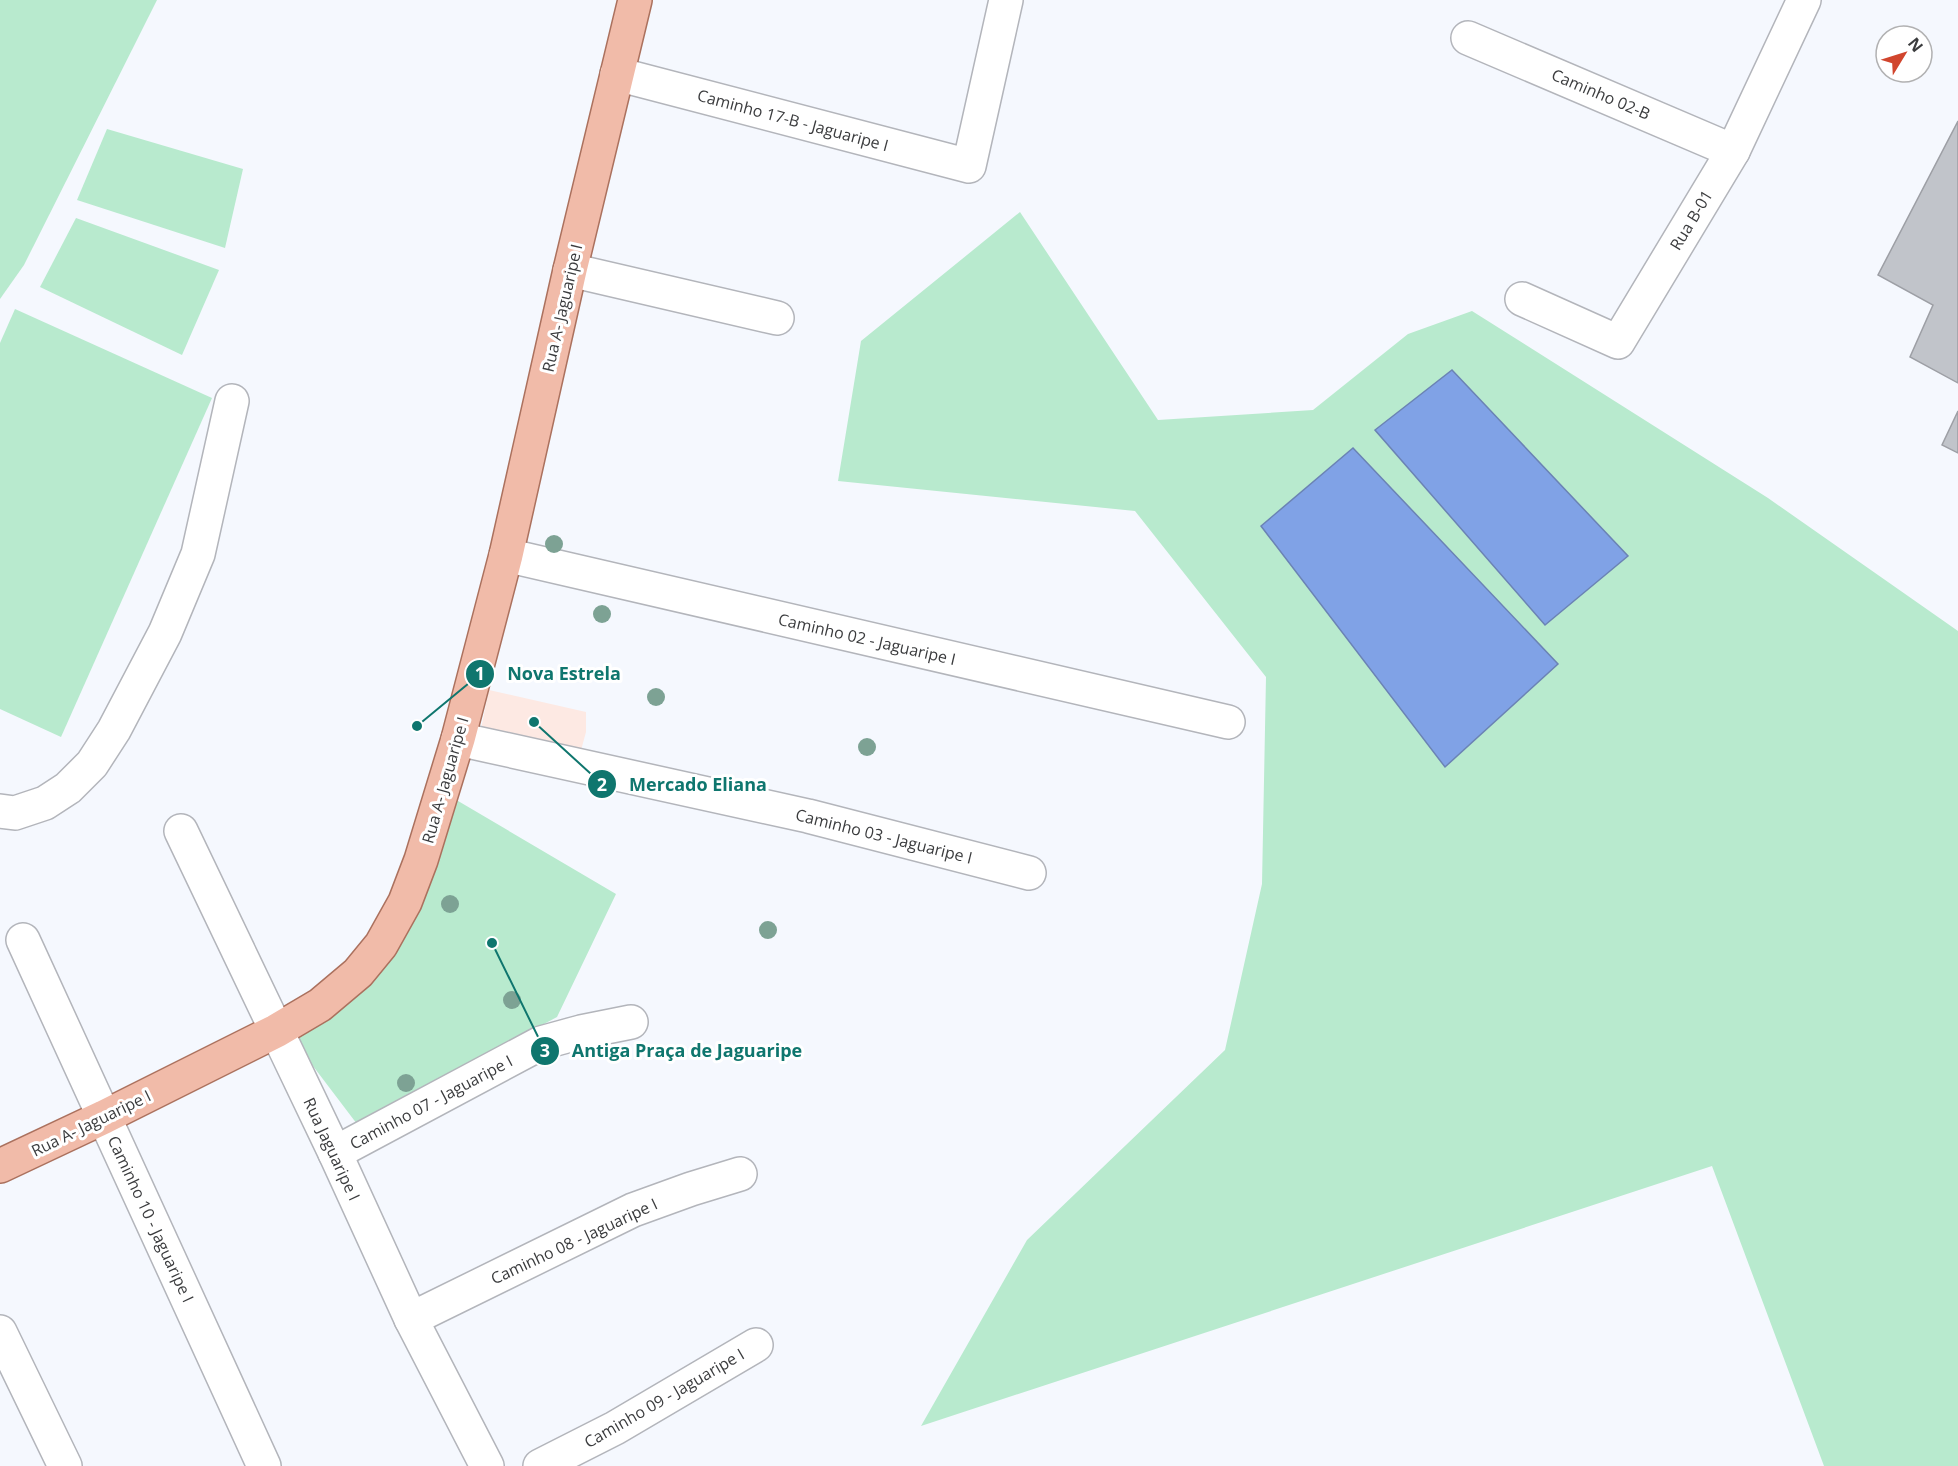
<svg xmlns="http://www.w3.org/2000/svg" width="1958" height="1466" font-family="'Open Sans',sans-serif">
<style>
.commercial{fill:#fde9e3}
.green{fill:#b8eace}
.water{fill:#80a2e6;stroke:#6b83b4;stroke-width:1.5}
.building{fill:#c1c4ca;stroke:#9d9fa5;stroke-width:1.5}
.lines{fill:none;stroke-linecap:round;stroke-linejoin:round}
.minor-casing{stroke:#b3b5bb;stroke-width:36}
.major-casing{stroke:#ab715e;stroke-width:36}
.minor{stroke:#fff;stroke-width:33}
.major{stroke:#f1bba9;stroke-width:33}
.tree{fill:#7da294}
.labels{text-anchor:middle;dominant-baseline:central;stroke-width:6;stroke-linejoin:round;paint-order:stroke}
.street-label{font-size:16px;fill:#3b3c3e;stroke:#fff}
.leader{fill:none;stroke:#0f766e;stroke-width:2}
.callout-dot{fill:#0f766e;stroke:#fff;stroke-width:2}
.mark-label{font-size:18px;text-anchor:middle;font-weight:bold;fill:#fff}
.callout-label{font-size:18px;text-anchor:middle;font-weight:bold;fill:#0f766e;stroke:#fff;stroke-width:6;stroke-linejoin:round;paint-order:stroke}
</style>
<rect width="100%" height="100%" fill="#f5f8fe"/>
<polygon class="commercial" points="489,690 586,712 586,732 580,754 480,734"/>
<g class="green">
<polygon points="0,0 157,0 24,265 0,299"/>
<polygon points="107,129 243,169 225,248 77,200"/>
<polygon points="1020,212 1158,420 1313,410 1408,334 1472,311 1768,498 1958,631 1958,1466 1824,1466 1712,1166 921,1426 1027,1240 1225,1050 1262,884 1266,677 1135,511 838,481 861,341"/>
<polygon points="76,218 219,270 182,355 40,287"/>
<polygon points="15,309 212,398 61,737 0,709 0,343"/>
<polygon points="453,798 616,894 557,1017 357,1124 294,1041 371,976"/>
</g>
<g class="water">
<polygon points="1452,370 1628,556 1545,625 1375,430"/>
<polygon points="1353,448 1558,664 1445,767 1261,526"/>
</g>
<g class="building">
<polygon points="1958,121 1958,383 1910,357 1933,305 1878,275"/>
<polygon points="1958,411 1958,453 1942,445"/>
</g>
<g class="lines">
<defs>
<g id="minor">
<polyline points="1468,38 1733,151"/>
<polyline points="617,74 969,166 1006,0"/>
<polyline points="570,270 777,318"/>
<polyline points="1522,299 1618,342 1733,151 1804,0"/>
<polyline points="506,555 1228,722"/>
<polyline points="458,739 808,816 1029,873"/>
<polyline points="0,811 15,813 45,803 68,788 92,764 114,730 165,633 198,554 232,401"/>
<polyline points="181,831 335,1153 411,1319 487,1466"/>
<polyline points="23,940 264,1466"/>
<polyline points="335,1153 541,1043 581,1032 631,1022"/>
<polyline points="411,1319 633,1210 691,1189 740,1174"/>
<polyline points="0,1332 65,1466"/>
<polyline points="540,1466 615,1428 756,1345"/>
</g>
<polyline id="major" points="0,1166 104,1117 276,1031 320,1005 358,973 381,945 405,902 421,860 458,739 506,555 570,270 635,0"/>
</defs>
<use href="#minor" class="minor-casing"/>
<use href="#major" class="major-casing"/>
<use href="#minor" class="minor"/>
<use href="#major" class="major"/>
</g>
<g class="tree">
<circle cx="554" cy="544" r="9"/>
<circle cx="602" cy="614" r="9"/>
<circle cx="656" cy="697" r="9"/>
<circle cx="867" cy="747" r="9"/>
<circle cx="450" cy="904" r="9"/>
<circle cx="768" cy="930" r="9"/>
<circle cx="512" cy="1000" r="9"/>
<circle cx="406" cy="1083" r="9"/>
</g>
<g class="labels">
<g class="street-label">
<text transform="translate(1601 94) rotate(23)">Caminho 02-B</text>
<text transform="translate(793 120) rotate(15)">Caminho 17-B - Jaguaripe I</text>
<text transform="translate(1691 220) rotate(-59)">Rua B-01</text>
<text transform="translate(562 308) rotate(-77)">Rua A- Jaguaripe I</text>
<text transform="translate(867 639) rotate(13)">Caminho 02 - Jaguaripe I</text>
<text transform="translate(445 780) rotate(-74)">Rua A- Jaguaripe I</text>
<text transform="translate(884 836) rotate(14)">Caminho 03 - Jaguaripe I</text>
<text transform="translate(431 1102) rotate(-28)">Caminho 07 - Jaguaripe I</text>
<text transform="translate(91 1123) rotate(-26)">Rua A- Jaguaripe I</text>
<text transform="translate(332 1149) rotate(65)">Rua Jaguaripe I</text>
<text transform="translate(151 1219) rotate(65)">Caminho 10 - Jaguaripe I</text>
<text transform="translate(574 1241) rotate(-25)">Caminho 08 - Jaguaripe I</text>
<text transform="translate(664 1398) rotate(-30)">Caminho 09 - Jaguaripe I</text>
</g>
</g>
<path class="leader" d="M417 726L480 674M534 722L602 784M492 943L545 1051"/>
<g class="callout-dot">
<circle cx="417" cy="726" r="6"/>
<circle cx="534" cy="722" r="6"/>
<circle cx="492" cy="943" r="6"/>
<circle cx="480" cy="674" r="15"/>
<circle cx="602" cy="784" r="15"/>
<circle cx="545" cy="1051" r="15"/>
</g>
<g class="mark-label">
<text x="480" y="680">1</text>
<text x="602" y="791">2</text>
<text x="545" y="1057">3</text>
</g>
<g class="callout-label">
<text x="564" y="680">Nova Estrela</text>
<text x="698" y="791">Mercado Eliana</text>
<text x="687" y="1057">Antiga Praça de Jaguaripe</text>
</g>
<g transform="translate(1904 54) rotate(52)"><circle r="28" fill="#ffffff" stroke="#b1b1b2" stroke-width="1.5"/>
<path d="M0-4.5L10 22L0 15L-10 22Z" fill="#d1452d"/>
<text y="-9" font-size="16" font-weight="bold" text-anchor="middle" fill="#3b3c3e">N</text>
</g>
</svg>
